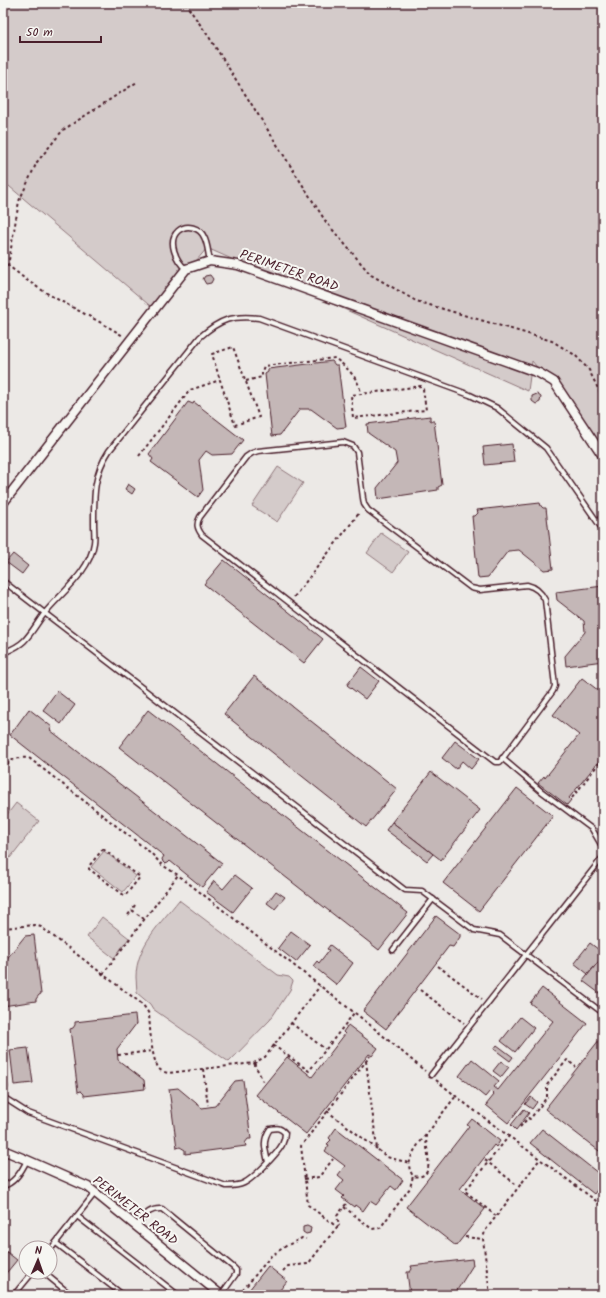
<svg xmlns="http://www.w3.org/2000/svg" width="606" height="1298" font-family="Kalam,sans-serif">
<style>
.green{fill:#d4cbca;stroke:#8f757a}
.building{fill:#c4b7b7;stroke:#4a1f2b}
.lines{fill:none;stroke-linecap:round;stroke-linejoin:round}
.service-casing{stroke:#4a1f2b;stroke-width:7}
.minor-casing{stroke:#4a1f2b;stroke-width:11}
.path{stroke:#4a1f2b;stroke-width:2;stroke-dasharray:3 3;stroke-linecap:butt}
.service{stroke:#f6f6f2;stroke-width:4}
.minor{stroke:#f6f6f2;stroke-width:8}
.labels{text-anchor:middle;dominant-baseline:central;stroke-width:4;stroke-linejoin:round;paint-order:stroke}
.street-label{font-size:13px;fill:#4a1f2b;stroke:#f6f6f2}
</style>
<rect width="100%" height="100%" fill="#ece9e6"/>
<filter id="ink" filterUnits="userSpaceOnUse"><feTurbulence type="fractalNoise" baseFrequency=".025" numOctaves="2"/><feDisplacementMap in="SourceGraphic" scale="8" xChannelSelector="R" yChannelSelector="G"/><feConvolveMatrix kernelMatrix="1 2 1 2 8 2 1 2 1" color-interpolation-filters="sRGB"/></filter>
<g filter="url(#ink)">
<g class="green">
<polygon points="3,3 603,3 603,449 532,361 528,391 207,248 155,310 3,181"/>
<polygon points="278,467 303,483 277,522 252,506"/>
<polygon points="381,533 408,552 393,572 367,553"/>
<polygon points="16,803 39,821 10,858 3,852 3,820"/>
<polygon points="104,851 136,876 123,892 91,867"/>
<path d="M179,900L278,975L289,977L293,981L290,990L270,1020L229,1062L153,1009L150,1004L137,993C137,988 136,982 136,977C136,946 161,923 179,900Z"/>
<polygon points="102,917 129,938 114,958 87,937"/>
</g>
<g class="building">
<polygon points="210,275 213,279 211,283 206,284 203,279 205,276"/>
<polygon points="332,361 335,365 338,365 346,427 337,428 311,409 300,409 280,435 272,436 265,374 268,372 268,369"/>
<polygon points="537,394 541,397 540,402 536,404 532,401 532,396"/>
<polygon points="188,402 193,404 194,402 243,440 232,454 212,455 206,451 199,460 203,490 198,497 151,462 153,459 149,454"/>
<polygon points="430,416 430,420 432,421 434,421 442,485 438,487 438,490 378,499 377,488 397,463 395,452 368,433 367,424"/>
<polygon points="512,444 514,462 485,465 483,447"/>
<polygon points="128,484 135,489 132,494 125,489"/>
<polygon points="540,503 541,506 543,508 546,508 553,569 544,570 519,550 508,551 488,577 478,578 472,516 475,516 478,513 477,510"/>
<polygon points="13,554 28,566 22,574 6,562"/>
<polygon points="224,560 323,639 304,663 204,584"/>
<polygon points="603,586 603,661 566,666 565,656 585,632 584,621 557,600 556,592"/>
<polygon points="361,667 379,681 365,699 347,685"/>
<polygon points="254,676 397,789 366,827 224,714"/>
<polygon points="582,678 603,694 603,756 569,798 571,800 567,805 538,783 544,776 545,778 579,735 553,715"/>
<polygon points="57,691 75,705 61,724 43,710"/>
<polygon points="29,709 52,727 50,730 222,863 202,887 170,861 168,863 165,864 163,862 162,859 164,856 10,735"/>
<polygon points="148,710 408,913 379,950 119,747"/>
<polygon points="455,741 479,759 471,769 462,761 456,769 442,758"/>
<polygon points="431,772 480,810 441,860 392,822"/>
<polygon points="517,788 553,816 479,911 443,883"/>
<polygon points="392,822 433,854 427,861 386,830"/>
<polygon points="235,875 252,888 233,912 206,892 214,881 223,889"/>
<polygon points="276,891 285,897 275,909 267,903"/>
<polygon points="436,916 460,934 460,937 453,947 449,946 386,1029 363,1011"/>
<polygon points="291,931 310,945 296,962 278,948"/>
<polygon points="34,935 41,994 39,995 36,999 36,1001 3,1006 3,961 5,961 25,936"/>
<polygon points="590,943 603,953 603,956 588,974 574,963"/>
<polygon points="330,945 353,963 337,985 313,966 317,961 319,963 329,950 327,949"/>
<polygon points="603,956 603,996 583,981"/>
<polygon points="542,988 587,1023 508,1123 486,1105 494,1095 490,1091 485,1097 459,1076 472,1059 499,1081 494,1087 498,1090 553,1021 530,1003"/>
<polygon points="135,1015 136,1024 117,1049 118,1060 144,1080 145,1089 84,1096 84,1094 81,1091 78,1092 70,1029 73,1028 75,1025 75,1022"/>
<polygon points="520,1017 534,1028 515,1052 501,1041"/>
<polygon points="348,1025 378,1048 372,1056 369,1054 306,1134 256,1095 287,1057 312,1077 345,1034 343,1032"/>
<polygon points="603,1035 603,1154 545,1109"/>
<polygon points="497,1045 513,1057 510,1061 494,1049"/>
<polygon points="28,1048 33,1083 14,1085 10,1050"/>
<polygon points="501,1061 509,1067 501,1077 493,1071"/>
<polygon points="243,1080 251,1139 248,1139 245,1143 246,1146 185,1154 185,1150 180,1147 177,1148 169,1089 178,1088 202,1108 215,1106 235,1081"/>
<polygon points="531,1097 537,1102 532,1109 525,1104"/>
<polygon points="524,1109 529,1113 516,1130 511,1125"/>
<polygon points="472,1119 500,1141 496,1147 494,1145 460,1189 485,1209 456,1246 406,1207 469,1126 467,1125"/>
<polygon points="336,1128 403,1180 396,1190 391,1186 376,1205 370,1201 363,1211 355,1205 354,1207 342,1198 344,1196 336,1190 344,1180 338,1175 345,1166 325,1151 329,1145 327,1144 331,1140 329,1138"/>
<polygon points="542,1129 603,1177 603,1182 594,1194 530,1143"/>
<polygon points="307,1226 311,1228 310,1233 306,1234 303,1232 303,1227"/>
<polygon points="3,1249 17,1260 3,1277"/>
<polygon points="472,1259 473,1265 454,1295 410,1295 407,1272 410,1272 412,1269 411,1266"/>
<polygon points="268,1266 287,1281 280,1290 286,1295 245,1295"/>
</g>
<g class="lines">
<defs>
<g id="service">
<path d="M186,269C176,261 167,241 178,231C187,223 200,228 204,237C208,244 208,254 210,261"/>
<path d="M343,442L353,446L357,452L363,498L364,504L368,510L471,588L480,590L527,585C536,587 541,592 545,600L555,686L553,691L500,762H495L202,535C197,528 196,524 200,517L246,457L252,453L258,451Z"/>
<polyline points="3,581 405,890 422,891 474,930 500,935 603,1013"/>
<path d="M3,653C10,650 18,647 24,641C32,633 37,623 44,614C61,593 90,572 94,543C95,537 94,530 94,524C94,497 93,475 109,451L200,337C220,319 233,315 259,318L470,395L497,408L546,448L603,530"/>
<polyline points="502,758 541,791 592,829 603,848"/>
<polyline points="393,950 433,899"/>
<polyline points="3,1073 5,1087 3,1092"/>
<polyline points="431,1075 603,857"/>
<path d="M3,1097L28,1113L226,1186C232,1186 238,1186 244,1183C254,1178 277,1154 282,1145C284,1141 285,1137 285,1133C280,1127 277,1128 270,1129C262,1140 265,1149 268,1162"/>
<path d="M3,1186C15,1183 22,1171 27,1160"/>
<polyline points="77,1216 178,1295"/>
<path d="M137,1226C145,1216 148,1208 162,1209L233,1267L236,1270V1274L221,1295"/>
<polyline points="56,1243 123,1295"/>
<polyline points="50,1250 95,1193"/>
<polyline points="43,1272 71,1295"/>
<polyline points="14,1295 33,1272"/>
</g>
<g id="minor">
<polyline points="3,503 186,269 210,261 238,265 539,373 554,382 603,456"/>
<polyline points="3,1150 27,1160 88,1187 221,1295"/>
</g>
</defs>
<use href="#service" class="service-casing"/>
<use href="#minor" class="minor-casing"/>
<g class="path">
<polyline points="185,3 209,37 326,222 371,275 416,301 552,341 575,355 589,370 603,399"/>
<path d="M3,260C9,267 17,272 24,278C55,301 91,315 123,336"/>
<polyline points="8,266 19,201 37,162 63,130 137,82"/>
<path d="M246,381L262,377V371L264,366L335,358C347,368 359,378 361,394L351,395L353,418L426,410L423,389L421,386L361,394"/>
<polyline points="139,456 190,390 220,380 235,425 259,417 233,347 212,354 220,380"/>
<polyline points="294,597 360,512"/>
<path d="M3,769C10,759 17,757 29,758L151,853L162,865L178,875L369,1024L425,1071"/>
<polyline points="572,798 603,758"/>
<polygon points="103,849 140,877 125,896 89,869 89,866"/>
<polyline points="135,905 132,910 144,919"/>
<polyline points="128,915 132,910"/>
<path d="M3,928L35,925L41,927L142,1004L146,1009L149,1014C150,1027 151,1057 158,1067C160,1071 164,1072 168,1073L254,1063L265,1057L320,986"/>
<polyline points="438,966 482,999"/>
<polyline points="103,974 178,875"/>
<polyline points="420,990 464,1023"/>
<polyline points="291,1023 325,1049"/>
<polyline points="273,1045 309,1071 354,1013"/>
<polyline points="118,1055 153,1051"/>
<polyline points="366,1061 377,1149 387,1157 409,1163"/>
<polyline points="254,1063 264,1083"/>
<polyline points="203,1069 208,1105"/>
<polyline points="436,1080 467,1105 603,1206"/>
<polyline points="327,1111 377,1149"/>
<polyline points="520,1127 528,1118 530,1119 547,1097 547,1085 567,1060 576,1067"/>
<path d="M426,1135C425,1149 438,1181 413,1176C410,1171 408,1167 410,1161C413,1149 422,1140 430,1130C438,1119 447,1107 456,1096"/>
<polyline points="485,1160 518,1186"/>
<polyline points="304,1179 319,1177 333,1159"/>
<polyline points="344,1207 372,1229 380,1228 410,1188 413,1176"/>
<polyline points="496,1216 465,1191 509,1136"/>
<polyline points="337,1227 339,1225 337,1216 346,1204"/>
<polyline points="465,1237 483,1239"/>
<polyline points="283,1271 288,1266 308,1264 337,1227 308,1205 301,1146 370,1056"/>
<polyline points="239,1295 271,1256 286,1246 302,1238 306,1239"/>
<polyline points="478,1295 490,1294"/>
<polyline points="490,1295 483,1239 485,1231 540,1159"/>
</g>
<use href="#service" class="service"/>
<use href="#minor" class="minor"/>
</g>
</g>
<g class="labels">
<g class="street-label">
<text transform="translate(289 271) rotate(19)">PERIMETER ROAD</text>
<text transform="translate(135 1211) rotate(38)">PERIMETER ROAD</text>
</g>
</g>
<rect width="606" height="1298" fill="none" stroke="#f6f6f2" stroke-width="16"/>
<rect x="8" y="8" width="590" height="1282" fill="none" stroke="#4a1f2b" stroke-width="1.5" filter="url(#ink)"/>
<g transform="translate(38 1260) rotate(2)"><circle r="19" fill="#f6f6f2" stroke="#b1a0a2"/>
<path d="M0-3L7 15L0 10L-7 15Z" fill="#4a1f2b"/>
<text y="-6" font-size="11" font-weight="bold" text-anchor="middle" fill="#4a1f2b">N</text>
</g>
<path d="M20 36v6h81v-6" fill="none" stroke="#4a1f2b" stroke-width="2"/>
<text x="26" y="36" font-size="12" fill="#4a1f2b" stroke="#f6f6f2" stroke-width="3" paint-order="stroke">50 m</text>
</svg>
